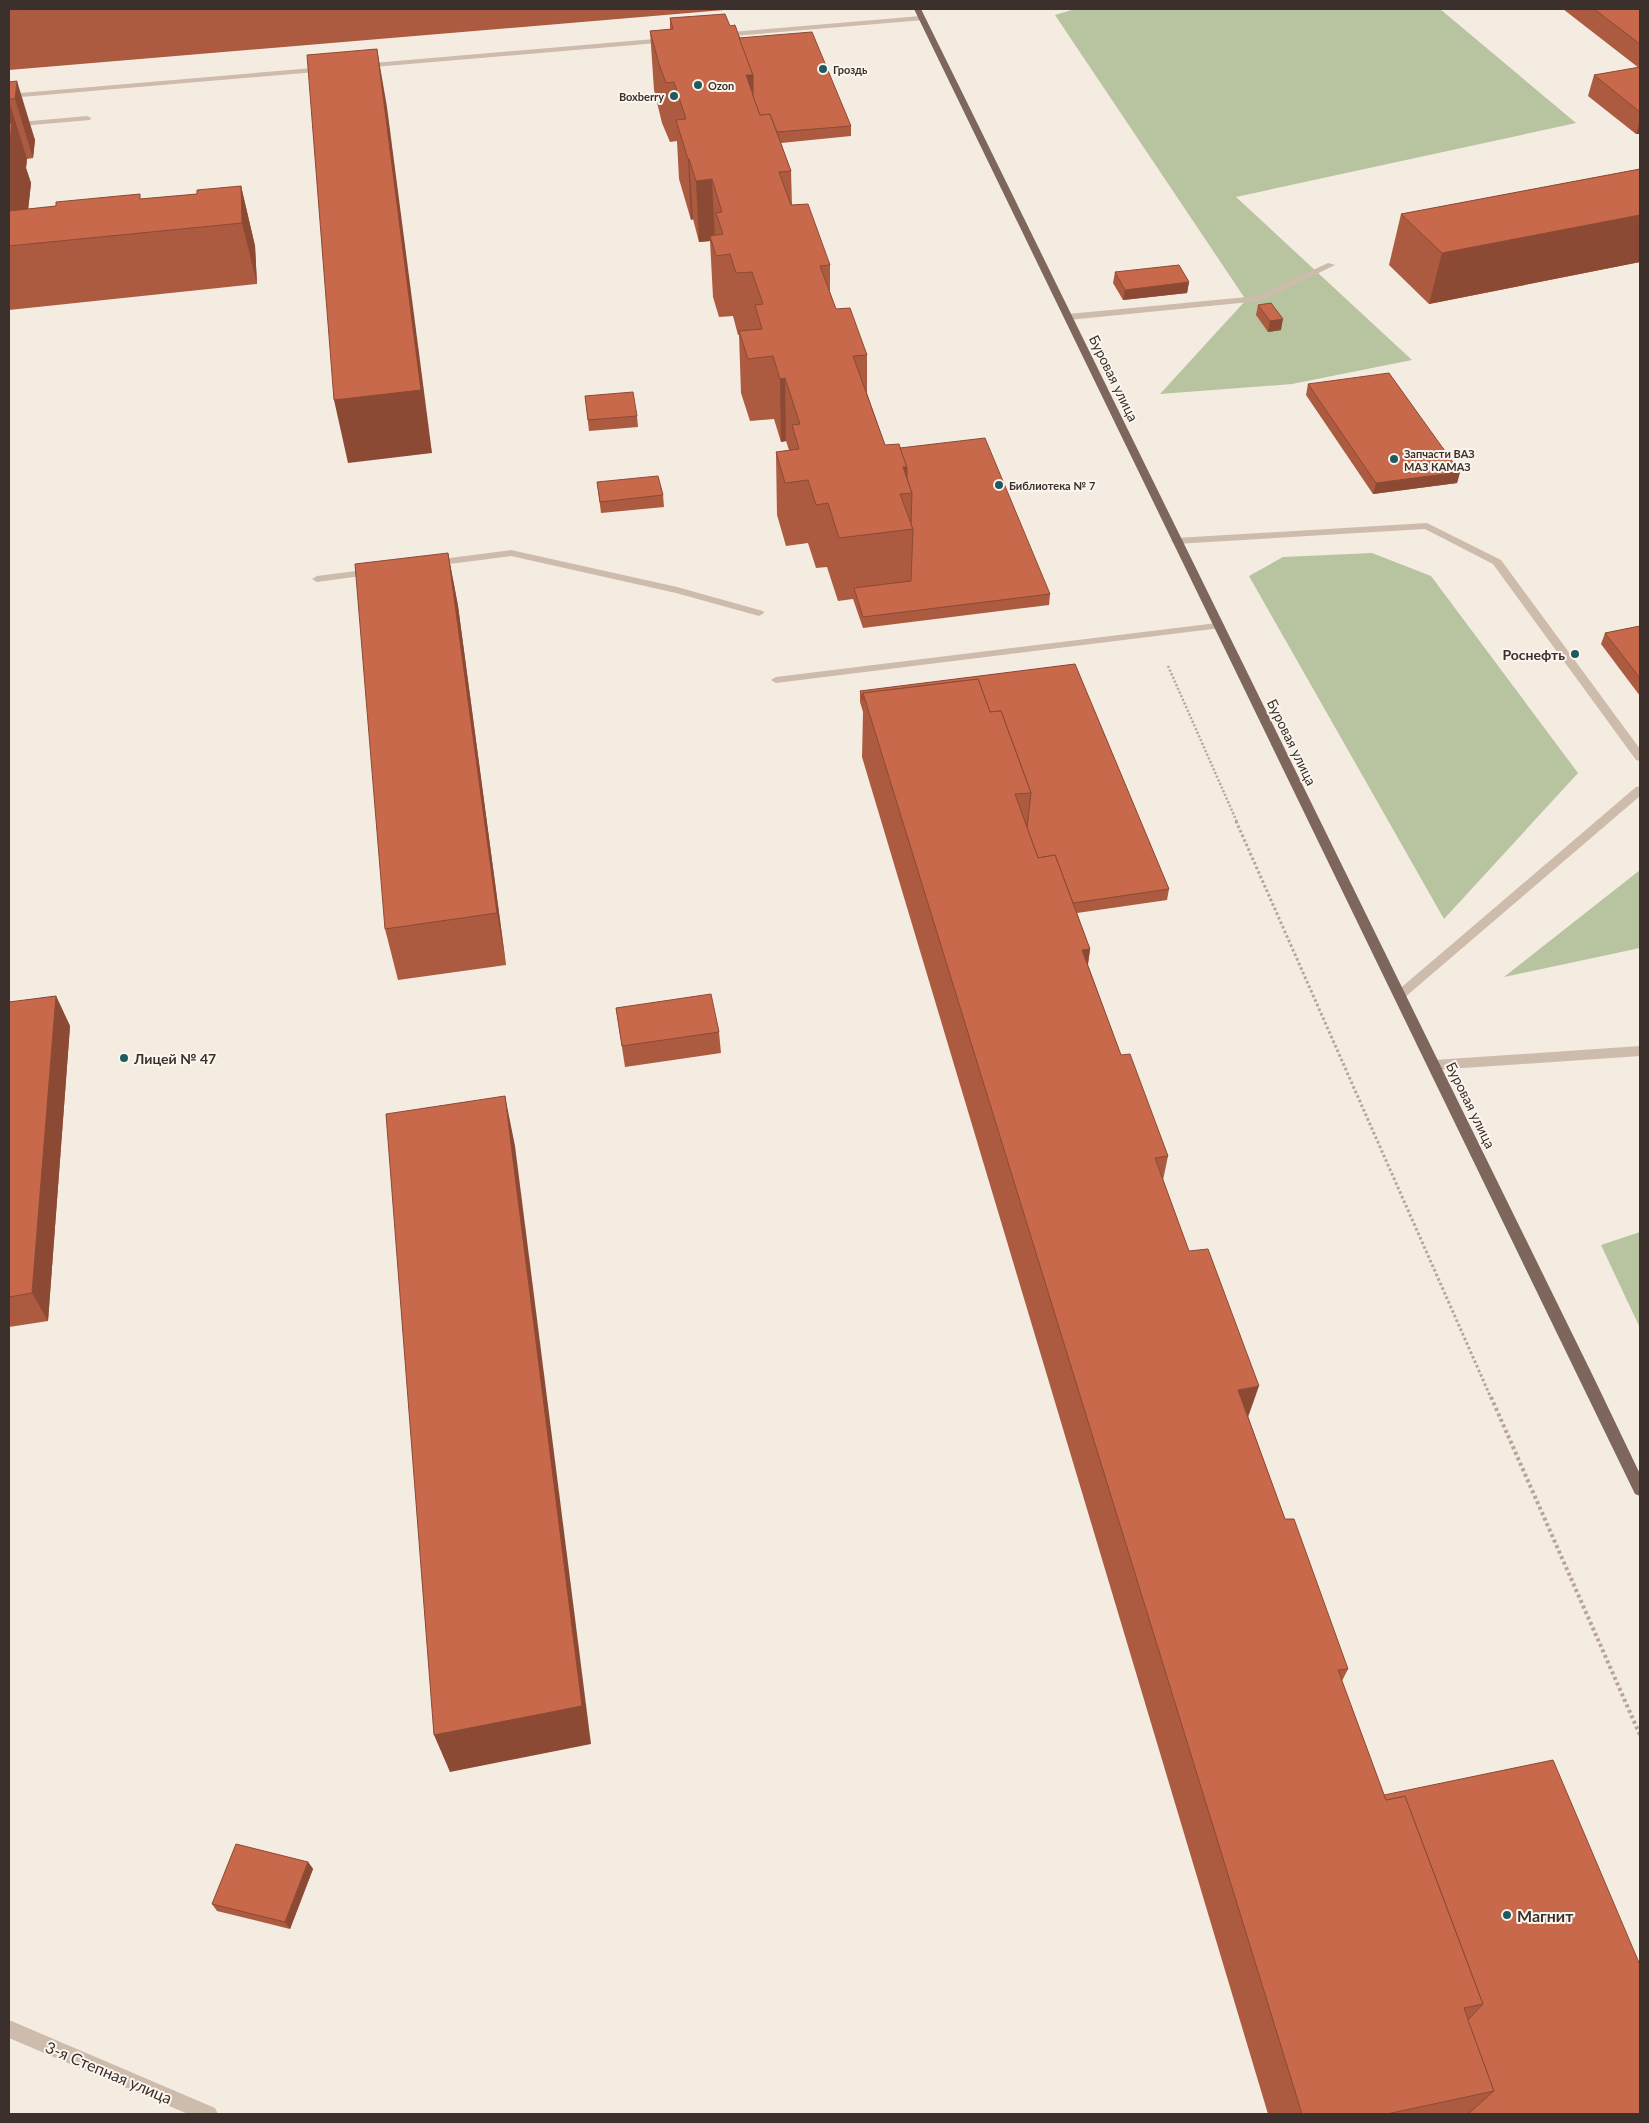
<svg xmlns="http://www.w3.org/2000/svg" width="1649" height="2123" font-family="Lato,sans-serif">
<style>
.green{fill:#b8c4a0}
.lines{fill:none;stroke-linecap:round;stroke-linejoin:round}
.path-far2{stroke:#b9a596;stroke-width:2.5;stroke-dasharray:2 2;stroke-linecap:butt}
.path-far1{stroke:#b9a596;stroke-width:3;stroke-dasharray:2.5 2.5;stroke-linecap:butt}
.path{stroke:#b9a596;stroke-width:4;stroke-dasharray:3 3;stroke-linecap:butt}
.minor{fill:#cdbbac;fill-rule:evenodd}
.major{fill:#7d675c;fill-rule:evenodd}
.wall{fill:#ac5a40}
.shaded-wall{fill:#8c4a34}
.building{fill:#c8694b;stroke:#8c4a34}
.poi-dot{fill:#1f5a5e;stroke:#fbf5ee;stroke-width:2}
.labels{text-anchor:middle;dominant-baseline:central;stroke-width:4;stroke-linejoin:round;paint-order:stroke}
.far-poi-label{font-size:11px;font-weight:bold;fill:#3b302b;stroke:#fbf5ee;text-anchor:start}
.street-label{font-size:14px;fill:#3b302b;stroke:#fbf5ee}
.poi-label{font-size:14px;font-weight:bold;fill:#3b302b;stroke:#fbf5ee;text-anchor:end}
.near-poi-label{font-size:16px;font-weight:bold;fill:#3b302b;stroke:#fbf5ee;text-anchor:start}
.near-street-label{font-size:16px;fill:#3b302b;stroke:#fbf5ee}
</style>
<rect width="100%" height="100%" fill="#f4ebe1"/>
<g class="green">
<polygon points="1075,9 1440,9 1576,123 1236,197 1412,360 1292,384 1160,394 1246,300 1055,15"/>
<polygon points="1372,553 1431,576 1578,773 1444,919 1249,576 1283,557"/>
<polygon points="1640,870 1640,948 1504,977"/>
<polygon points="1640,1232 1640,1328 1601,1245"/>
</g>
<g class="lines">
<polyline class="path-far2" points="1168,666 1237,822"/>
<polyline class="path-far1" points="1236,821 1491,1398"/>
<polyline class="path" points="1491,1397 1640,1735"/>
<g class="minor">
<polygon points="921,16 925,18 924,20 721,37 717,35 721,33"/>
<polygon points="666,38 669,38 669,42 362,68 358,66 362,64"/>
<polygon points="325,67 329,69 328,71 9,98 9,94"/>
<polygon points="87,116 91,118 90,120 9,127 9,123"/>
<polygon points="1328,263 1335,265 1260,301 1068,320 1064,317 1068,314 1258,296"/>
<polygon points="1427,523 1501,560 1640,749 1640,761 1636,760 1493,564 1425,529 1176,544 1171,541 1176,538"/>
<polygon points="511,550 677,587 763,611 764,613 759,616 676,593 511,556 434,566 429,563 434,560"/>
<polygon points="372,569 376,570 376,574 317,582 312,579 317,576"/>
<polygon points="1217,623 1221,624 1222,626 1221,628 776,683 771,680 776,677"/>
<polygon points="1640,786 1640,796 1404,998 1396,998 1394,995 1396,992 1636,787"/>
<polygon points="1640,1046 1640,1056 1434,1070 1430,1068 1428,1065 1430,1062 1434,1060"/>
<polygon points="9,2020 215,2108 218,2114 188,2114 9,2038"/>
</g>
<polygon class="major" points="914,9 921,9 959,86 1593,1376 1640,1474 1640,1496 1635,1494"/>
</g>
<g class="wall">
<polygon points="9,9 736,9 9,70"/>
<polygon points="1563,9 1640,9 1640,134 1636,134 1588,96 1594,75 1639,68"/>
<polygon points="670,18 730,26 739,38 851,126 851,136 781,143 791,171 792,205 830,265 830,292 836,309 867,355 867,393 885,445 900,448 1050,594 1049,605 863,628 853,599 838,601 827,567 816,568 808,543 786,546 777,515 776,452 789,450 786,441 781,442 774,419 750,421 741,393 739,335 738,335 733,316 719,317 713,297 710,241 699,242 693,219 691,220 679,179 677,141 670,142 662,123 654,90 650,31 670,29"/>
<polygon points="9,82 35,140 33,158 27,159 26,168 31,183 28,209 197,194 241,186 255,246 257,284 9,310"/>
<polygon points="1640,169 1640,262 1429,304 1389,265 1401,214"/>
<polygon points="1115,272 1189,282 1187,293 1123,300 1113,283"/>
<polygon points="1258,305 1281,330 1268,332 1256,315"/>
<polygon points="1308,384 1460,472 1457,483 1373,494 1306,395"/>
<polygon points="585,396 637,416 638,427 589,431"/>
<polygon points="597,482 663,495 664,507 601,513"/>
<polygon points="448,553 458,606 506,965 398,980 385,929"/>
<polygon points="1640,626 1640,696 1601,644 1605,633"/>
<polygon points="1075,664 1169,889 1167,900 1077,913 1090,949 1088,965 1121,1055 1168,1156 1163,1180 1285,1519 1348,1669 1342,1681 1384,1795 1640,2114 1268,2114 862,757 863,712 860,702 860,691"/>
<polygon points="56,996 70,1026 48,1321 9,1327 9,1002"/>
<polygon points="616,1008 719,1032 721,1053 625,1067"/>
<polygon points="308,1862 313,1869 290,1929 217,1911 212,1904"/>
</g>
<g class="shaded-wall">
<polygon points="377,49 387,107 432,453 348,463 334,400"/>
<polygon points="746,75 753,75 754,134"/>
<polygon points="17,81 35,140 33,158 15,99"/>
<polygon points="9,101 27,159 26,168 31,183 27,221 9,235"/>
<polygon points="1640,120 1640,134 1636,134"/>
<polygon points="688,159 689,159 693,219 691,220"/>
<polygon points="712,179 715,240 710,236 710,241 699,242 696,181"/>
<polygon points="241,186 255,246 257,284 242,223"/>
<polygon points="1640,215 1640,262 1429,304 1442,253"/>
<polygon points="1189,282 1187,293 1123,300 1125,290"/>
<polygon points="1283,319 1281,330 1268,332 1270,321"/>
<polygon points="785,378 786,441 781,442 780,379"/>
<polygon points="903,467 907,467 906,493"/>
<polygon points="1460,472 1457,483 1373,494 1376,483"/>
<polygon points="448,553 458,606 506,965 497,913"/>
<polygon points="1090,949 1081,1010 1082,950"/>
<polygon points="56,996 70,1026 48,1321 32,1293"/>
<polygon points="505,1096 515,1146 591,1744 450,1772 434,1735"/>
<polygon points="1259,1386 1240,1440 1238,1390"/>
<polygon points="308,1862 313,1869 290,1929 285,1922"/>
</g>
<g class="building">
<polygon points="9,9 27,9 9,10"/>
<polygon points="1594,9 1640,9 1640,44"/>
<polygon points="725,14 730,26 735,25 753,75 746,75 760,115 770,114 791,171 779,172 791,205 808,204 830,265 820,266 836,309 850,308 867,355 853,356 885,445 899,444 907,467 903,467 912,493 900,494 913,529 839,538 828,503 816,505 808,480 785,483 776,452 799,449 792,425 800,424 785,378 780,379 773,356 748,359 739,331 762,329 755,305 763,304 752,272 736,273 730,254 716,256 710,236 723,234 716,213 722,212 712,179 696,181 689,159 688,159 676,120 686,119 674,82 666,83 659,64 650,31 673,29 670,18"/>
<polygon points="812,32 851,126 777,132 770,114 760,115 753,96 753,75 739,38"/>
<polygon points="377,49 421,390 334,400 307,55"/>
<polygon points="1640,67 1640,112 1594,75"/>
<polygon points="17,81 15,99 9,99 9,82"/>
<polygon points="12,123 9,150 9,124"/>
<polygon points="1640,169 1640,215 1442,253 1401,214"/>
<polygon points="241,186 242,223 9,246 9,211 56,206 56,202 140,194 140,199 197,194 197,190"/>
<polygon points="1179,265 1189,282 1125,290 1115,272"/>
<polygon points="1271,303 1283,319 1270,321 1258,305"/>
<polygon points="1389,373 1460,472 1376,483 1308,384"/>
<polygon points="633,392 637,416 588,420 585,396"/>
<polygon points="985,438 1050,594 863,617 854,588 911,581 913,529 911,524 912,493 907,478 907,467 900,448"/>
<polygon points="658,476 663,495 600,502 597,482"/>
<polygon points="448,553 497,913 385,929 355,564"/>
<polygon points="1640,626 1640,678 1605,633"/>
<polygon points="1075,664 1169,889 1073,903 1055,855 1038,858 1027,828 1031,793 1001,711 990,712 978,679 863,693 863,700 860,691"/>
<polygon points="978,679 990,712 1001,711 1031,793 1015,794 1038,858 1055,855 1090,949 1082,950 1121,1055 1130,1054 1168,1156 1155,1158 1189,1251 1208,1249 1259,1386 1238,1390 1285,1519 1294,1519 1348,1669 1338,1670 1386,1800 1405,1796 1483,2004 1464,2008 1494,2091 1387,2114 1302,2114 863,693"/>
<polygon points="711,994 719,1032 622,1046 616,1008"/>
<polygon points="56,996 32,1293 9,1297 9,1002"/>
<polygon points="505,1096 582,1706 434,1735 386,1114"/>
<polygon points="1553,1760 1640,1965 1640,2114 1468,2114 1494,2091 1468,2020 1483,2004 1405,1796 1386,1800 1384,1795"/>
<polygon points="236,1844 308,1862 285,1922 212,1904"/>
</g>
<g class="poi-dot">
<circle cx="823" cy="69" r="5"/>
<circle cx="698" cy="85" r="5"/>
<circle cx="674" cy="96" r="5"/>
<circle cx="1394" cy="459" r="5"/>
<circle cx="999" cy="485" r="5"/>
<circle cx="1575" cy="654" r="5"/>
<circle cx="124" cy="1058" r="5"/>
<circle cx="1507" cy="1915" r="5"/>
</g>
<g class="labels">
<g class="far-poi-label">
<text x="833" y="69">Гроздь</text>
<text x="708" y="85">Ozon</text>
<text x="664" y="96" text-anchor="end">Boxberry</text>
<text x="1404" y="453">Запчасти ВАЗ<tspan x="1404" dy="13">МАЗ КАМАЗ</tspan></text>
<text x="1009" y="485">Библиотека № 7</text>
</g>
<g class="street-label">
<text transform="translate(1114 378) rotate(64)">Буровая улица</text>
<text transform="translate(1292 742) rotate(64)">Буровая улица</text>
<text transform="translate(1471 1105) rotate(64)">Буровая улица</text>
</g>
<g class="poi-label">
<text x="1565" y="654">Роснефть</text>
<text x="134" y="1058" text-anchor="start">Лицей № 47</text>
</g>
<g class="near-poi-label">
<text x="1517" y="1915">Магнит</text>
</g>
<g class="near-street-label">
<text transform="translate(109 2072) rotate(23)">3-я Степная улица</text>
</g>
</g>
<rect width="1649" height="2123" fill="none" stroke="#3b302b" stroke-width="20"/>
</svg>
